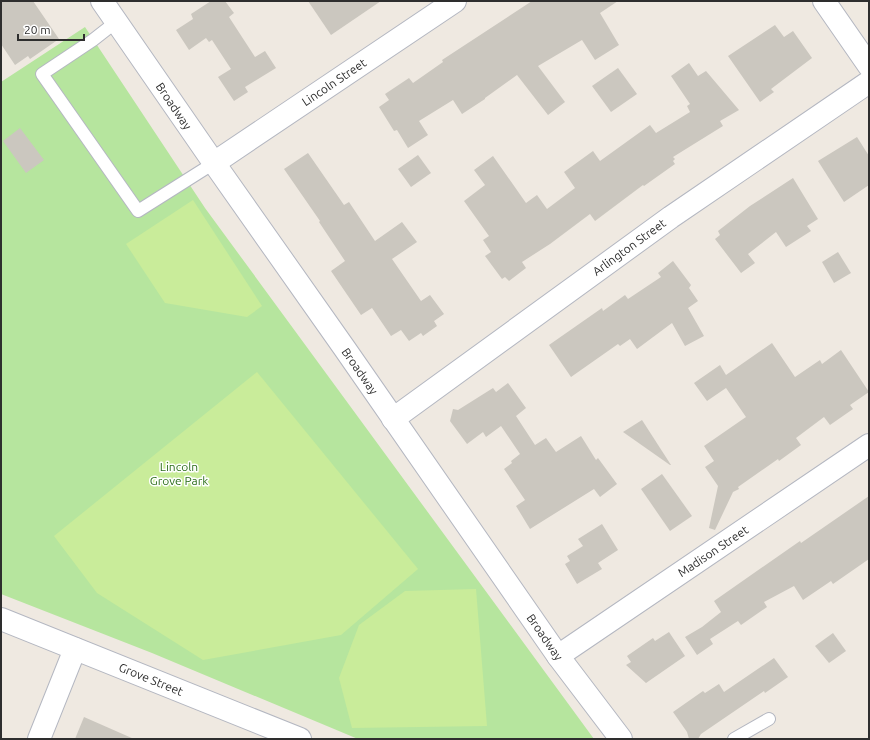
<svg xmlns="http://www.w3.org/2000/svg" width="870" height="740" font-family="Ubuntu,sans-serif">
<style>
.green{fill:#b6e59e}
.pitch{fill:#c9ec9a}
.building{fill:#cbc7bf}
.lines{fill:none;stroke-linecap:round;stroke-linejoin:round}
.service-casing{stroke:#b4b7c1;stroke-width:14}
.minor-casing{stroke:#b4b7c1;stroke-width:24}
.secondary-casing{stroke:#b4b7c1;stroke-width:24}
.service{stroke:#fff;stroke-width:12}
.minor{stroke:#fff;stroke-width:22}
.secondary{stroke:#fff;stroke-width:22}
.labels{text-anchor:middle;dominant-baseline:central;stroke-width:3;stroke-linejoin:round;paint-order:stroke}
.street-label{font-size:12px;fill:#2e2e2e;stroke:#fff}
.park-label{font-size:12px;fill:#2c6e1b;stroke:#fff}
</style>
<rect width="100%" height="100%" fill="#efe9e1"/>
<polygon class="green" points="85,27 205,208 594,739 358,739 152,653 1,594 1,82"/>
<g class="pitch">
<polygon points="193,200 262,306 247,317 165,303 126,244"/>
<polygon points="257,372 418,569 341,635 203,660 97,593 54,536"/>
<polygon points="476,589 487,726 352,728 339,678 359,625 405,591"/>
</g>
<g class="building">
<polygon points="1,1 33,1 59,39 30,59 28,56 15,65 1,44"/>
<polygon points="211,1 225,1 234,13 229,17 255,57 265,51 276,68 245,87 248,92 234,101 218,77 231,69 212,40 209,42 206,38 189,50 176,30 193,19 191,14"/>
<polygon points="308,1 381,1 331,35"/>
<polygon points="532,1 618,1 600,13 619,45 595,60 582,40 538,66 565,102 548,115 517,75 485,98 485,99 462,114 453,100 419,121 428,135 408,148 397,130 394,131 379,107 389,100 385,94 409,78 413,83 443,62 442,60"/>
<polygon points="775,25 784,37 793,31 812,58 771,89 774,92 760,102 728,56"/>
<polygon points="689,63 698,76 706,71 739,110 720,121 723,126 673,157 675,159 673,161 675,164 644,186 643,185 595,221 590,214 550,244 522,262 526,268 509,281 505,277 502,279 485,256 491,252 483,240 489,236 464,201 485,185 474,170 493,156 526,203 537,195 547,209 575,188 564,172 593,151 600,161 650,125 656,133 690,112 687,106 690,104 671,76"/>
<polygon points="618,68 637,94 611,112 592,86"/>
<polygon points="20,128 44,160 26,173 3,141"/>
<polygon points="857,137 869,156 869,185 844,202 818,161"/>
<polygon points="308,153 344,205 349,202 375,241 402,222 417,242 392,259 421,301 430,295 444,314 434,321 437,326 423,336 421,333 409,341 401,330 391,336 372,308 361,315 331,271 345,261 319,222 320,221 284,169"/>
<polygon points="418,155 431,173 411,187 398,169"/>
<polygon points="793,178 818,219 807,226 811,231 786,247 776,232 748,254 755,263 741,273 715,239 720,235 718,231 750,206"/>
<polygon points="838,252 851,273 834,283 822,262"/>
<polygon points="673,261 691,285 689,288 698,301 688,308 704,336 685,346 672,323 637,349 630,339 620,346 618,344 571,377 549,345 602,308 603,311 625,295 628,299 661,277 658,273"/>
<polygon points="772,343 795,377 820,360 822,364 841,350 869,392 850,405 853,409 830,425 824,417 796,438 801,445 779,461 778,459 738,487 739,489 733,492 715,530 709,528 718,486 705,467 714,461 704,446 746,417 726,388 707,401 694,383 720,365 726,375"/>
<polygon points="508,383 526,408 516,416 535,445 546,438 556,452 581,436 596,460 598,458 617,484 600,497 594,489 530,529 516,506 525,500 504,469 512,463 511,461 520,454 501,426 486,437 483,432 467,444 450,421 453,409 458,410 493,388 496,392"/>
<polygon points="642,420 671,465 670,465 623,432"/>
<polygon points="662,474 692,516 670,531 641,489"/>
<polygon points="869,496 869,559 833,584 831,581 803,600 794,586 764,602 767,607 741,625 738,621 710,639 713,644 697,655 685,637 702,627 721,612 714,601 800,541 801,543"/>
<polygon points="602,524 618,550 598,563 602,569 577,584 565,564 570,561 567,556 583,546 578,539"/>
<polygon points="669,632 685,656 646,683 626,665 631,662 627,656 653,638 655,641"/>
<polygon points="833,633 846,651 829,663 815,646"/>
<polygon points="774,658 788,677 765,693 764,691 701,734 698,739 689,739 687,732 673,712 703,691 705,693 719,684 724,692"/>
<polygon points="84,717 134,739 75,739"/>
</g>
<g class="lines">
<defs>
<g id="service">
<polyline points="116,22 93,40 42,74 138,211 214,163"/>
<polyline points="734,739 769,719"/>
</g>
<g id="minor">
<polyline points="824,1 869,66"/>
<polyline points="214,163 455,1"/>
<polyline points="393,419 671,217 869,82"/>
<polyline points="558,656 869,445"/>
<polyline points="39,739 75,649"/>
</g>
<g id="secondary">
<polyline points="102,1 214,163 345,349 558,656 621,739"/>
<polyline points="1,619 300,739"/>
</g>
</defs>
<use href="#service" class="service-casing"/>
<use href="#minor" class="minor-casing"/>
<use href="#secondary" class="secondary-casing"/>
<use href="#service" class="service"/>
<use href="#minor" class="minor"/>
<use href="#secondary" class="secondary"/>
</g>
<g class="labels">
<g class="street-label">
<text transform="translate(334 82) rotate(-34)">Lincoln Street</text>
<text transform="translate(174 106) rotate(56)">Broadway</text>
<text transform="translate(629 247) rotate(-36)">Arlington Street</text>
<text transform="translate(360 371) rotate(55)">Broadway</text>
<text transform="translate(713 551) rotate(-34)">Madison Street</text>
<text transform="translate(545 637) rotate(55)">Broadway</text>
<text transform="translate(151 679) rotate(22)">Grove Street</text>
</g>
<g class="park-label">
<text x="179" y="466">Lincoln<tspan x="179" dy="14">Grove Park</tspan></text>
</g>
</g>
<rect width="870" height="740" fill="none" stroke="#2e2e2e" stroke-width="4"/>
<path d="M18 34v6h66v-6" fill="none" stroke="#2e2e2e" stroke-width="2"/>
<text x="24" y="34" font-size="12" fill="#2e2e2e" stroke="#ffffff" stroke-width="3" paint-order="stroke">20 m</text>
</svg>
